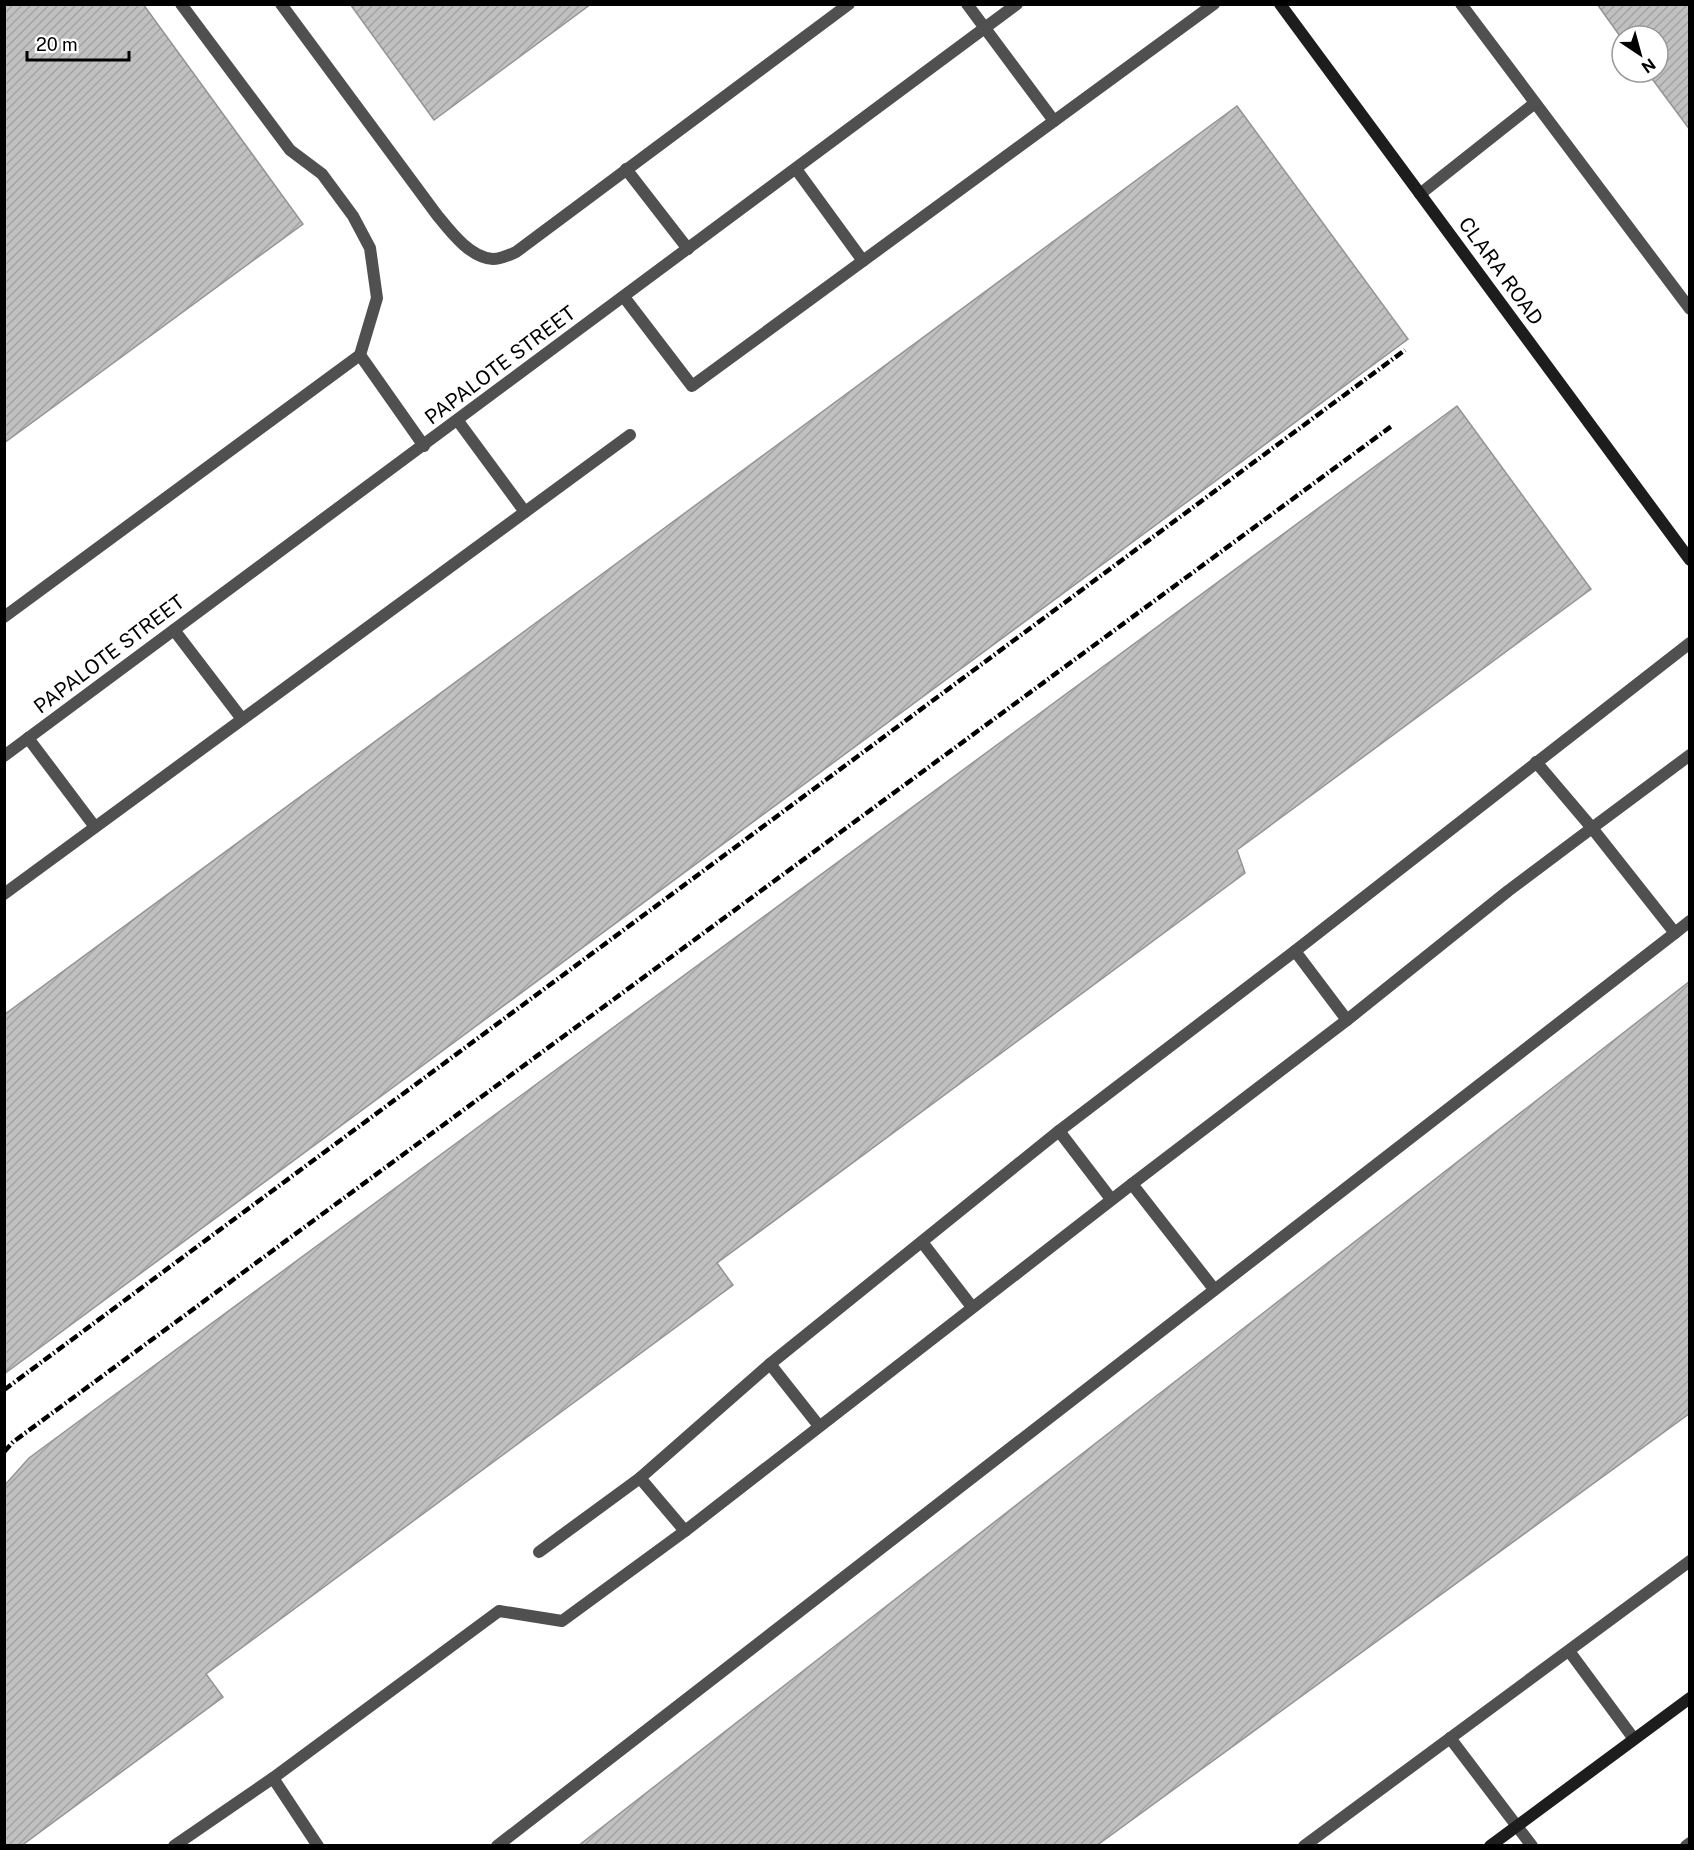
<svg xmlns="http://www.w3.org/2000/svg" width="1694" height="1850" font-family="'Public Sans',sans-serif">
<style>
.building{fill:url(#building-hatch);stroke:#949494;stroke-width:1.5}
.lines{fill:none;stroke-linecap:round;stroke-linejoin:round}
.lane{stroke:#505050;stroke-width:12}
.street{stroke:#505050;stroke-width:12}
.secondary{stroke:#1d1d1d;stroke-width:12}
.rail{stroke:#000;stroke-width:4.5;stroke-dasharray:9 3 1.5 3;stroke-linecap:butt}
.labels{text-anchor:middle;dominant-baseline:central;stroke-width:4.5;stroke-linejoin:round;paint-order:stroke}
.street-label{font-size:20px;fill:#000;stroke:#fff}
</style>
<defs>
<pattern id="building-hatch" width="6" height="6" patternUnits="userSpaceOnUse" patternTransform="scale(1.5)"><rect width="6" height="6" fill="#c0c0c0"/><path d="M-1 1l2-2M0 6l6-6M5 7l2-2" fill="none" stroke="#a3a3a3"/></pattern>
</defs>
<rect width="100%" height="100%" fill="#fff"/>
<g class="building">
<polygon points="4,4 143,4 303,224 4,443"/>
<polygon points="350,4 591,4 434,120"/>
<polygon points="1597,4 1690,4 1690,130 1647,72 1658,72 1658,36 1622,36 1622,39"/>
<polygon points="1237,106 1408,339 4,1374 4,1015"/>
<polygon points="1457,406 1591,589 1237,850 1245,873 717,1263 733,1285 206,1674 223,1697 21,1846 4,1846 4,1486 29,1458"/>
<polygon points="1690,981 1690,1413 1096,1846 578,1846"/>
</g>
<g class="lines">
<g class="lane">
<path d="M281,4L437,215C450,231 470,258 493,259C501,259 509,255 516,252L849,4"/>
<polyline points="967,4 1054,121"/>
<polyline points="1461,4 1690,309"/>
<polyline points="626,169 688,249"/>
<polyline points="796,169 863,261"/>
<polyline points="1420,194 1535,103"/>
<polyline points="624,297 692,386 1214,4"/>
<polyline points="360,355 424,446"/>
<polyline points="458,421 525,512"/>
<polyline points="4,617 360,355 377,298 370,248 353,216 322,174 290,150 181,4"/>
<polyline points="174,630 242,719"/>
<polyline points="28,738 95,827"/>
<polyline points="4,894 630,435"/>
<polyline points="1675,933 1690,921"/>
<polyline points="1347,1020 1508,891 1592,828 1536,762"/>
<polyline points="1059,1131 1111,1199"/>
<polyline points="922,1242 972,1307"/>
<polyline points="1214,1289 1132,1184 1347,1020 1295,951 1690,643"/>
<polyline points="770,1364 819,1426"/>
<polyline points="640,1478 770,1364 1059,1131 1295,951"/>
<polyline points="539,1552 640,1478 685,1531"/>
<polyline points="1569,1651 1634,1739"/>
<polyline points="1450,1738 1532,1846"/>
<polyline points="273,1778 499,1611 562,1621 685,1531 1132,1184"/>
<polyline points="174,1846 273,1778 318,1846"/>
<polyline points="497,1846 1675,933 1592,828 1690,755"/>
<polyline points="1304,1846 1690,1561"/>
<polyline points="1686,1846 1690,1843"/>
</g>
<polyline class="street" points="4,756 1017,4"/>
<g class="secondary">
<polyline points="1280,4 1690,560"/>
<polyline points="1490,1846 1690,1698"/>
</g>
<g class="rail">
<polyline points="4,1390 1405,350"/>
<polyline points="4,1452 13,1442 1393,425"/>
</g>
</g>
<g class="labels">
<g class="street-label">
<text transform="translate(1501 271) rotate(54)">CLARA ROAD</text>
<text transform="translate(500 365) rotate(-37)">PAPALOTE STREET</text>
<text transform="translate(109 654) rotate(-37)">PAPALOTE STREET</text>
</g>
</g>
<rect width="1694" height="1850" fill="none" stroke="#000000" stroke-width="12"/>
<g transform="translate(1640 54) rotate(144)"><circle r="28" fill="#ffffff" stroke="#999999" stroke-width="1.5"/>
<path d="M0-4.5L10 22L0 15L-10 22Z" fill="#000000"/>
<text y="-9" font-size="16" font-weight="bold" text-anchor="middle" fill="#000000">N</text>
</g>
<path d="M27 51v9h102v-9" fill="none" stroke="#000000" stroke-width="3"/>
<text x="36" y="51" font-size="18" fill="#000000" stroke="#ffffff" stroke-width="4.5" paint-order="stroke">20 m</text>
</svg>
